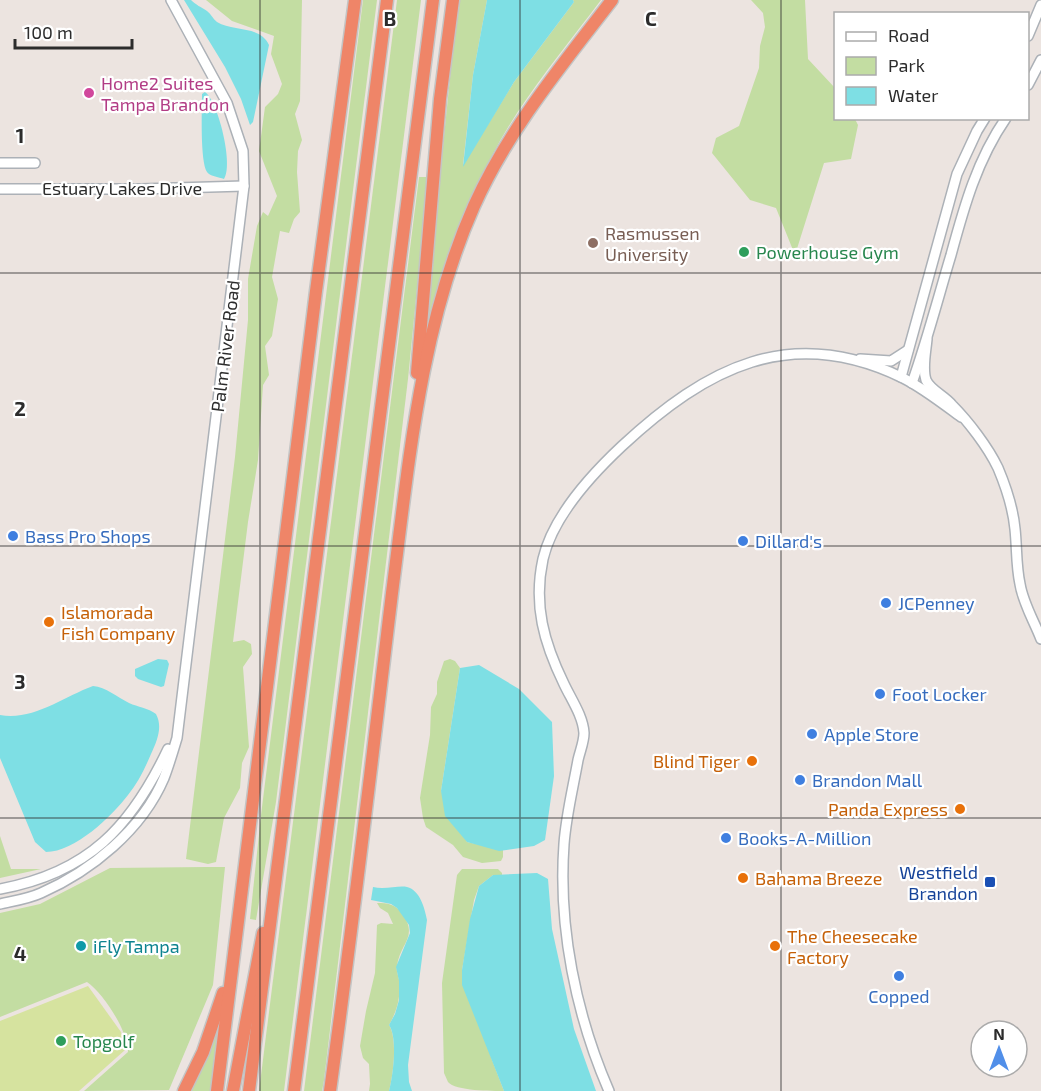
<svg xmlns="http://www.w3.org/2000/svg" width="1041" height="1091" font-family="'Exo 2',sans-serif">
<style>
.green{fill:#c3dda2}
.pitch{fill:#d6e39f}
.water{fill:#7edfe4}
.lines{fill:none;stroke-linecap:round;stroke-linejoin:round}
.minor-casing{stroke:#acb1b7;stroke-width:12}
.highway-casing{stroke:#c4c4c4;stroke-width:15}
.minor{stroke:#fff;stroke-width:9}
.highway{stroke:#ef8568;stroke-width:12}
.grid{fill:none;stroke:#2c2c2c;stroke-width:1.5;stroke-opacity:0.55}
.hotel-dot{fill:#d1479c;stroke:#fff;stroke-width:2}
.education-dot{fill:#8d6e63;stroke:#fff;stroke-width:2}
.leisure-dot{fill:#2e9e5b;stroke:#fff;stroke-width:2}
.shop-dot{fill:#3f7fe0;stroke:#fff;stroke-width:2}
.food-dot{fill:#e8710a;stroke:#fff;stroke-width:2}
.transit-dot{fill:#1a4fb4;stroke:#fff;stroke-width:2}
.culture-dot{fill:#0f9aa8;stroke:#fff;stroke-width:2}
.labels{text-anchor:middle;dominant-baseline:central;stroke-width:4.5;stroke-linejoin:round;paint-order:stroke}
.hotel-label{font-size:18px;fill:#b23c85;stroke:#fff;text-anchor:start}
.street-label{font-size:18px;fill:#2c2c2c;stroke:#fff}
.education-label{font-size:18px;fill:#785e54;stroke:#fff;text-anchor:start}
.leisure-label{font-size:18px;fill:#27864d;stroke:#fff;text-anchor:start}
.shop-label{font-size:18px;fill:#366cbe;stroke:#fff;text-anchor:start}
.food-label{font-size:18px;fill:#c56008;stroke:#fff;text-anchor:start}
.transit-label{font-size:18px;fill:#164399;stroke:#fff;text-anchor:end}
.culture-label{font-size:18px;fill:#0d838f;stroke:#fff;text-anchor:start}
.grid-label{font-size:20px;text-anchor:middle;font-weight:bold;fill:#2c2c2c;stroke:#fff;stroke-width:4.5;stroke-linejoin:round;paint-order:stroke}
</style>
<rect width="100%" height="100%" fill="#ece4e0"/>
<g class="green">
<polygon points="206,0 302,0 300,101 295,114 302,140 298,151 297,172 300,212 294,219 289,233 280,231 272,277 278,299 272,336 265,346 269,375 263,385 258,460 248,522 233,642 244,640 251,644 252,654 243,667 249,747 242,763 240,788 224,818 216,862 208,864 186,859 235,457 248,320 248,279 257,226 263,212 268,216 277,196 259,151 265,107 278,94 282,84 271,54 274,36 232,21"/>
<polygon points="363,0 377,0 276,802 256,920 250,919 261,815"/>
<polygon points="397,0 421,0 284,1091 259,1091"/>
<path d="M458,0H487L473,75L463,165L514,82L574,2L573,0H601C573,37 543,74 517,113C475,178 448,249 428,322H425Z"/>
<polygon points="751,0 805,0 808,59 835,88 836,118 855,119 858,125 851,159 824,163 795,255 776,208 750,200 712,153 716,138 739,126 759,68 760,46 765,27 763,13"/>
<polygon points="419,177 428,177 408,379 324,1080 322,1091 304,1091"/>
<polygon points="450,659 455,661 460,668 441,791 467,842 503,850 503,857 501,861 482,863 463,857 453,845 426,827 423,818 420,798 430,735 431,707 437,694 437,682 444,661"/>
<polygon points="0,836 11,869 41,869 0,878"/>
<path d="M205,867H225L213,985L169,1090L84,1091L128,1052C128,1031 104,994 87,982L0,1017V913L40,904L110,868Z"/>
<path d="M462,869H498L502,873V875H493L479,886L474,900L462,970L492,1060L504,1091C493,1091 455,1091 448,1082C447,1080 445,1075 444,1073L442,983L457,875Z"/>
<path d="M377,903C388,903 395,904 402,913C419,937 400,943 397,966C396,970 398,975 399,980C401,997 397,1011 389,1025C398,1039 393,1076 389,1091H369L370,1084L369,1064L363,1058L360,1046L366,1011L375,973L377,925L381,923L393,924L388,913L380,908Z"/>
<polygon points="218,1024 222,1025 213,1091 188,1091"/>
</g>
<polygon class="pitch" points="88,986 121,1032 125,1050 79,1091 0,1091 0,1021"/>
<g class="water">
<path d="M184,0H191C196,5 201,7 207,11C211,14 213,19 217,22C233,32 260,25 269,45L253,122L250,125L241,99L225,67Z"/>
<polygon points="487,0 573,0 574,2 514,82 463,167 473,75"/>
<path d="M205,92C218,101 234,165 224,179C219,177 209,176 207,172C200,161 202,110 202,94Z"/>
<polygon points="158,659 167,660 169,664 164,686 161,687 138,679 135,676 135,669"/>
<polygon points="479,665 519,689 552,722 554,776 545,840 534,846 499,851 467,842 445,816 441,791 460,668"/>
<path d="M93,686C106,687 117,697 129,703C138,707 148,708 156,714C163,727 157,741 151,754C145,768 138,783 128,795C112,816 75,852 46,852L35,842L0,758V715C33,721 63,697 93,686Z"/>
<polygon points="537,873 548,879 552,929 574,1029 596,1091 504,1091 462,985 462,970 470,919 479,886 493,875"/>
<path d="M373,887C385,890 399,885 407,887C420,890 425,909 427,920L408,1065L409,1082L412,1091H389C393,1076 398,1038 389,1025L395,1014L399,1000V981L396,967L410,933L409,925L397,908L391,904L371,900Z"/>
</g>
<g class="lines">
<defs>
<g id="minor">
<polyline points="1028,36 1041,5"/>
<polyline points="1028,85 1041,60"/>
<polyline points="0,163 35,163"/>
<polyline points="0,189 141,189 244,186"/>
<path d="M927,339C926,351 922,368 926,380C930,390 945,396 952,405C968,421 988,447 998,468C1006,487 1013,508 1015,529C1017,547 1016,566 1020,584C1023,603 1034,621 1041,639"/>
<polyline points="860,359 891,361 908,350"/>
<polyline points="901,377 957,174 977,131 985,118"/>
<path d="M912,383C927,341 938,298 951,255C964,207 977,160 1006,118"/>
<path d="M0,889C88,873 131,827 168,749"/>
<path d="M0,904C13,901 28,899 41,893C91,871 142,830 164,778C169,765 173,751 177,738L244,186L243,151L227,103L171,0"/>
<path d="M609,1091C576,1015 558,927 564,844C566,816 573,788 578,760C580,751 584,742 584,733C583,716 571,699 564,684C544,643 533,605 543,559C553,516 591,475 622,446C706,368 790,323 903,378C923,388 942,403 961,417"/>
</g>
<g id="highway">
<polyline points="417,373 440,99 453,0"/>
<polyline points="184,1091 203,1052 223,993"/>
<polyline points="217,1091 316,291 355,0"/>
<polyline points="233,1091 263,933"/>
<polyline points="249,1091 387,0"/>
<polyline points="294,1091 433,0"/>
<path d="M330,1091C353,925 372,759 392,593C409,462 420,328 474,206C508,130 562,65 612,0"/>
</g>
</defs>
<use href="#minor" class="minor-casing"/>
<use href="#highway" class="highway-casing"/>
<use href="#minor" class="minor"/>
<use href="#highway" class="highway"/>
</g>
<path class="grid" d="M260,0V1091M520,0V1091M781,0V1091M0,273H1041M0,546H1041M0,818H1041"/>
<circle class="hotel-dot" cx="89" cy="93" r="6"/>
<circle class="education-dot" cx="593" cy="243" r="6"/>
<g class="leisure-dot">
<circle cx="744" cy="252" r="6"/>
<circle cx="61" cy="1041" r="6"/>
</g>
<g class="shop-dot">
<circle cx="13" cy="536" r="6"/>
<circle cx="743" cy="541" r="6"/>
<circle cx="886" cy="603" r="6"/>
<circle cx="880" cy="694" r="6"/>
<circle cx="812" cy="734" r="6"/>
<circle cx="800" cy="780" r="6"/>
<circle cx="726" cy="838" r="6"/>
<circle cx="899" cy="976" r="6"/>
</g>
<g class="food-dot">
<circle cx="49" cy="622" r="6"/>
<circle cx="752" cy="761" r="6"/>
<circle cx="960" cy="809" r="6"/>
<circle cx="743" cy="878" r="6"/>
<circle cx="775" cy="946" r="6"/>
</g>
<rect class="transit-dot" x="984" y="876" width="12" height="12" rx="3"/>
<circle class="culture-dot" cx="81" cy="946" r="6"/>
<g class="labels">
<g class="hotel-label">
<text x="101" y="83">Home2 Suites<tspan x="101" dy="21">Tampa Brandon</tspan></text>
</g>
<g class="street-label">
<text x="122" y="188">Estuary Lakes Drive</text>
<text transform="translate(225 346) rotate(-83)">Palm River Road</text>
</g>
<g class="education-label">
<text x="605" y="233">Rasmussen<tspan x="605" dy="21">University</tspan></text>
</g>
<g class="leisure-label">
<text x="756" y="252">Powerhouse Gym</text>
<text x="73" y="1041">Topgolf</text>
</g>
<g class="shop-label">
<text x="25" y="536">Bass Pro Shops</text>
<text x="755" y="541">Dillard's</text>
<text x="898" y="603">JCPenney</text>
<text x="892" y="694">Foot Locker</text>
<text x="824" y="734">Apple Store</text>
<text x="812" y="780">Brandon Mall</text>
<text x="738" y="838">Books-A-Million</text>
<text x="899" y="996" text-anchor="middle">Copped</text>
</g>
<g class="food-label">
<text x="61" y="612">Islamorada<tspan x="61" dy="21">Fish Company</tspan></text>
<text x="740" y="761" text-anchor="end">Blind Tiger</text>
<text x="948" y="809" text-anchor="end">Panda Express</text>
<text x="755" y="878">Bahama Breeze</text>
<text x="787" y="936">The Cheesecake<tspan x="787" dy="21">Factory</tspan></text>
</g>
<g class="transit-label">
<text x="978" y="872">Westfield<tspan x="978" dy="21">Brandon</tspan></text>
</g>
<g class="culture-label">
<text x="93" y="946">iFly Tampa</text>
</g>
</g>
<g class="grid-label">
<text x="390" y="26">B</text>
<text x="651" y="26">C</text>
<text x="20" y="143">1</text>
<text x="20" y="416">2</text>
<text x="20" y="689">3</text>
<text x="20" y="961">4</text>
</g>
<rect x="834" y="12" width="195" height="108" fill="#ffffff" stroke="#ababab" stroke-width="1.5"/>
<rect x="846" y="32" width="30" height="9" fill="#ffffff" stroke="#ababab" stroke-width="1.5"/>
<text x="888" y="42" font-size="18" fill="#2c2c2c">Road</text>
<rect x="846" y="57" width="30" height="18" fill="#c3dda2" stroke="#ababab" stroke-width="1.5"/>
<text x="888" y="72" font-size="18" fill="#2c2c2c">Park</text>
<rect x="846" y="87" width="30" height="18" fill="#7edfe4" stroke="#ababab" stroke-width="1.5"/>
<text x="888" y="102" font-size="18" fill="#2c2c2c">Water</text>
<g transform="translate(999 1049)"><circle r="28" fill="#ffffff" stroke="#ababab" stroke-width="1.5"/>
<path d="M0-4.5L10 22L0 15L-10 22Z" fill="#518fe9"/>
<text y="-9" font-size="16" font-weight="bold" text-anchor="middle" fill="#2c2c2c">N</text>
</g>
<path d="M15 39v9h117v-9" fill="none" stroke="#2c2c2c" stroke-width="3"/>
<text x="24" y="39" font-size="18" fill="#2c2c2c" stroke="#ffffff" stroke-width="4.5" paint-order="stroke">100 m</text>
</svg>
